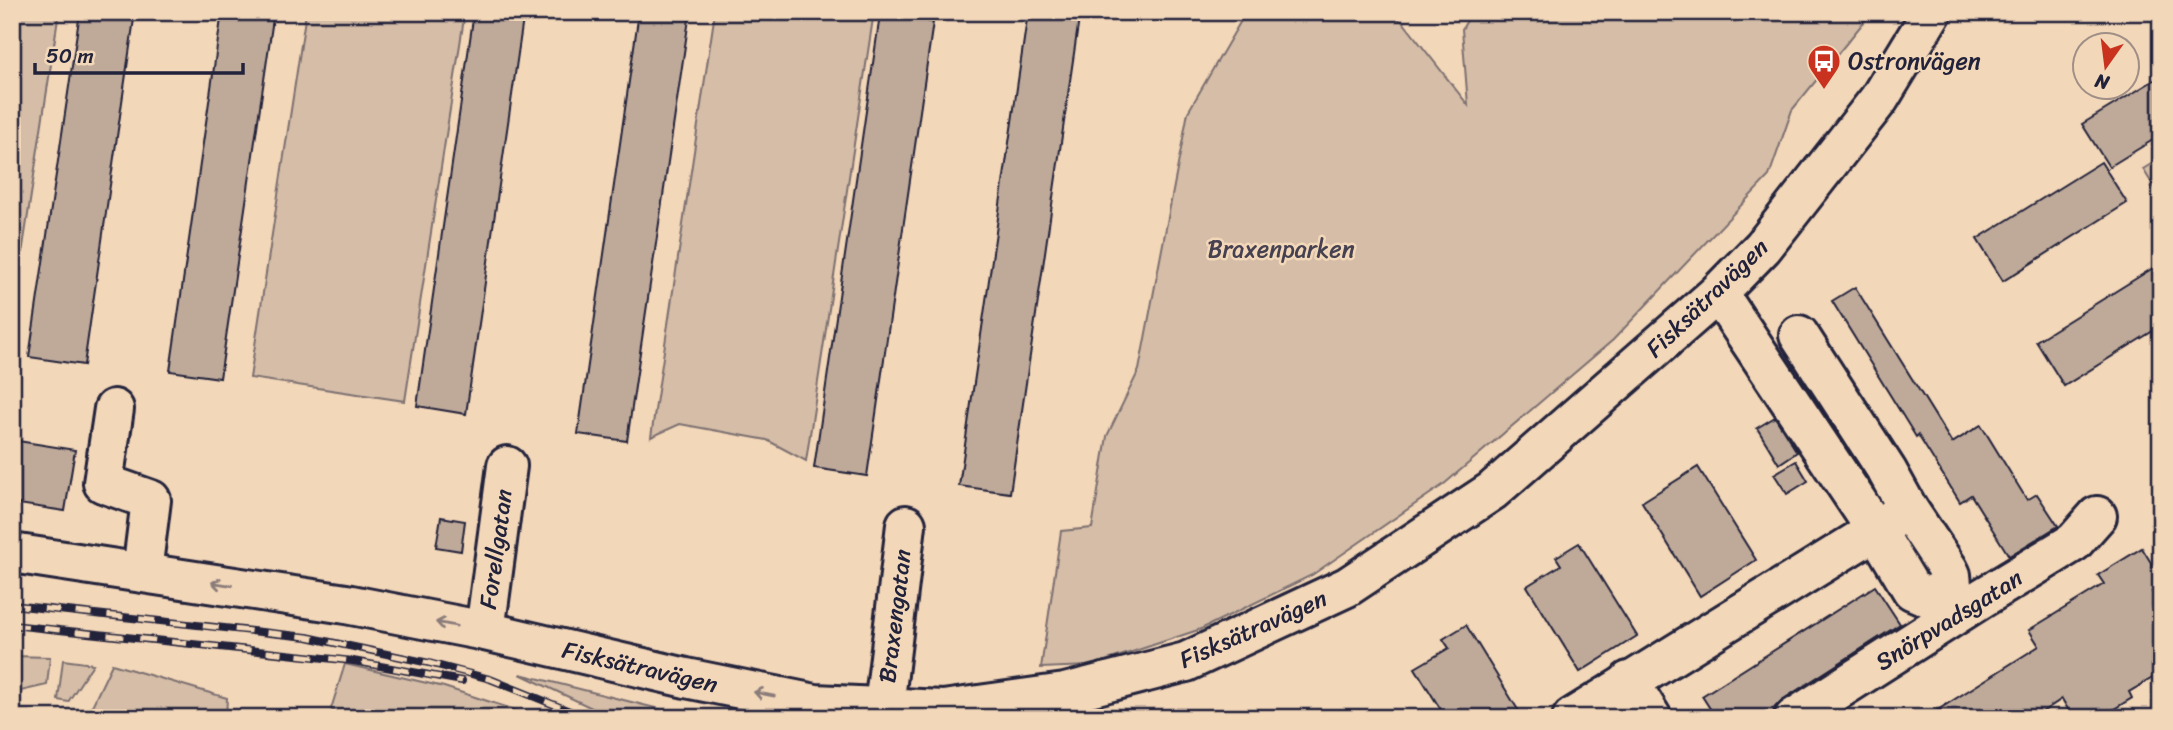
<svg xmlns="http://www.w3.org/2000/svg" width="2173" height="730" font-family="Sriracha,sans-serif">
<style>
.green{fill:#d5bda7;stroke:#7c7071;stroke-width:2}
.building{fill:#bfaa9a;stroke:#22223b;stroke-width:2}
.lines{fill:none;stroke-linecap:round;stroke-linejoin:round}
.minor-casing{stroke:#22223b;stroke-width:44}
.minor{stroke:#f3d7b9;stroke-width:38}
.rail-casing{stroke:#22223b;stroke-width:8}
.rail{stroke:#f3d7b9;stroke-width:5;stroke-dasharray:16;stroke-linecap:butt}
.oneway{stroke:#8a7c7a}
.labels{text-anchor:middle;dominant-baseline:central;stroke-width:5;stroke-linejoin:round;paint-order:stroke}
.poi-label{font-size:24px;fill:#22223b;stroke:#f3d7b9;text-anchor:start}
.park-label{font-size:24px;fill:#464151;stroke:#f3d7b9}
.street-label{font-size:24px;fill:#22223b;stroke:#f3d7b9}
</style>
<rect width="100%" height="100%" fill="#f3d7b9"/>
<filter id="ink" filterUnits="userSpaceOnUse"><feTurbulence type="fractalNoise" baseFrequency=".0143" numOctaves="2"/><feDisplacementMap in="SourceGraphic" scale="14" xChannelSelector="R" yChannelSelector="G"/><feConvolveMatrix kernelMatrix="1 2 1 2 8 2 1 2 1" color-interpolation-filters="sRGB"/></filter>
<g filter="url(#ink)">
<g class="green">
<polygon points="12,12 59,12 12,319"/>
<polygon points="306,12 465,12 405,401 250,378"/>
<polygon points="715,12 874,12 806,461 767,440 680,424 651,437"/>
<polygon points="1246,12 1386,12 1403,22 1468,105 1462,29 1472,12 1872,12 1792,110 1769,176 1613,340 1443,485 1312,575 1201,629 1090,666 1041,668 1061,531 1092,528 1107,436 1139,370 1188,112"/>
<polygon points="2161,158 2161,198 2143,169"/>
<polygon points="12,656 50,657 47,685 12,693"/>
<polygon points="63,660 93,664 68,702 58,700"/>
<polygon points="112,664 227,698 226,718 90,718 92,706"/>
<polygon points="345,664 444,687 540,718 346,718 331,709"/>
<polygon points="520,674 691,717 693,718 613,718"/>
</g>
<g class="building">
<polygon points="80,12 135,12 84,365 29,357"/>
<polygon points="222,12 274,12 220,378 170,371"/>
<polygon points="474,12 524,12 466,414 417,406"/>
<polygon points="639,12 690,12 627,441 578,434"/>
<polygon points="1028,12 1080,12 1010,493 959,486"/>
<polygon points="880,15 933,22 867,476 814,468"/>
<polygon points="2161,76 2161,135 2109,167 2082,124"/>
<polygon points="2101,162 2127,203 2003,281 1977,239"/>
<polygon points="2161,263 2161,326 2064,386 2036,341"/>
<polygon points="1855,287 1952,443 1981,425 2027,500 2037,494 2058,526 2009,556 1971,495 1960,502 1918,435 1916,437 1832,301"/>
<polygon points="1775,417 1797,452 1779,464 1757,428"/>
<polygon points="12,440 75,450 65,511 12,503"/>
<polygon points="1796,461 1808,481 1787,494 1774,474"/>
<polygon points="1698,467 1756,560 1700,596 1642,502"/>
<polygon points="441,517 465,521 461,551 436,547"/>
<polygon points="1579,543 1637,636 1580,672 1527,586 1561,565 1556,557"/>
<polygon points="2142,548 2161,579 2161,587 2152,592 2161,607 2161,673 2129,692 2132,698 2099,718 2073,718 2062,699 2033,718 1925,718 2039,646 2029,630 2104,584 2098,575"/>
<polygon points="1875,586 1900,624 1782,700 1775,707 1773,713 1766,718 1716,718 1702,696"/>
<polygon points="1466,625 1523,718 1446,718 1415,668 1449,648 1443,639"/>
</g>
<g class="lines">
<defs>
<g id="minor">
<polyline points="1799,335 1887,471 1908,509"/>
<polyline points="114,409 103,483 151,500 142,572"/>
<polyline points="12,553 346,604 485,631 686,678 815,704 943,710 1065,693 1186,662 1347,587 1492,491 1718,293 1763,247 1879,99 1932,12"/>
<polyline points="485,631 507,466"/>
<polyline points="1629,681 1652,718"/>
<polyline points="884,707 906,525"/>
<polyline points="1572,718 1876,530 1908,509 1948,569 1951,575 1952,585 1928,597 1912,590 1876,530 1718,293"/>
<polyline points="1794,718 1982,598 2074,542 2097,516"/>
</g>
</defs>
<use href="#minor" class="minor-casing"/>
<use href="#minor" class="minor"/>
<defs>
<g id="rail">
<polyline points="12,605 307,637 429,663 490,679 587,718"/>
<polyline points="12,625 353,661 462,681"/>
</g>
</defs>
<use href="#rail" class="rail-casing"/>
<use href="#rail" class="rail"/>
</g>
<defs><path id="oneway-shaft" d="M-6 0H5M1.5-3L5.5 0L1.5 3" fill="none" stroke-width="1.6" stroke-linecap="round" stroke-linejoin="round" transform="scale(1.75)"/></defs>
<g class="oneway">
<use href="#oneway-shaft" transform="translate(222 584) rotate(-171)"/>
<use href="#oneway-shaft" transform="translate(446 624) rotate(-169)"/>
<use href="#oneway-shaft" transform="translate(764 694) rotate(-169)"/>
</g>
</g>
<defs>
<symbol id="bus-pin" viewBox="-11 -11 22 30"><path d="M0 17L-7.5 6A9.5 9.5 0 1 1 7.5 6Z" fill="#c8321e" stroke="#f3d7b9"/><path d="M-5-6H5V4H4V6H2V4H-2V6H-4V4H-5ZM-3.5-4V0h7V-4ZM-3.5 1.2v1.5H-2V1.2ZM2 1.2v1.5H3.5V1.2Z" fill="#fff"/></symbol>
</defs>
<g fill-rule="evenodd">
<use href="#bus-pin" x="1805" y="42" width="38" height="52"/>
</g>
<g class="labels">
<g class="poi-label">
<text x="1848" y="61">Ostronvägen</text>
</g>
<g class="park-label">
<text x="1281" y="249">Braxenparken</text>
</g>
<g class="street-label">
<text transform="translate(1707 298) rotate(-44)">Fisksätravägen</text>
<text transform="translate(496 549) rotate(-82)">Forellgatan</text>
<text transform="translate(895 616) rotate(-83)">Braxengatan</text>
<text transform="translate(1949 620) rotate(-32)">Snörpvadsgatan</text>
<text transform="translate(1253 629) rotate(-24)">Fisksätravägen</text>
<text transform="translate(640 667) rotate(13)">Fisksätravägen</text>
</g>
</g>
<rect width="2173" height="730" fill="none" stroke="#f3d7b9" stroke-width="42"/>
<rect x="21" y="21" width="2131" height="688" fill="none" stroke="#22223b" stroke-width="2.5" filter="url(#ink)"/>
<g transform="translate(2106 66) rotate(194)"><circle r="33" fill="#f3d7b9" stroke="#9f8f87" stroke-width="2"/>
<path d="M0-5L12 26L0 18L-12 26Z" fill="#c8321e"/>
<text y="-10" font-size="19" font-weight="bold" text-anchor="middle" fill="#22223b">N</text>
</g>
<path d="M35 63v10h208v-10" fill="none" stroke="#22223b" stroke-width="3.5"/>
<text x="46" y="63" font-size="21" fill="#22223b" stroke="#f3d7b9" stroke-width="5" paint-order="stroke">50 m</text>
</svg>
